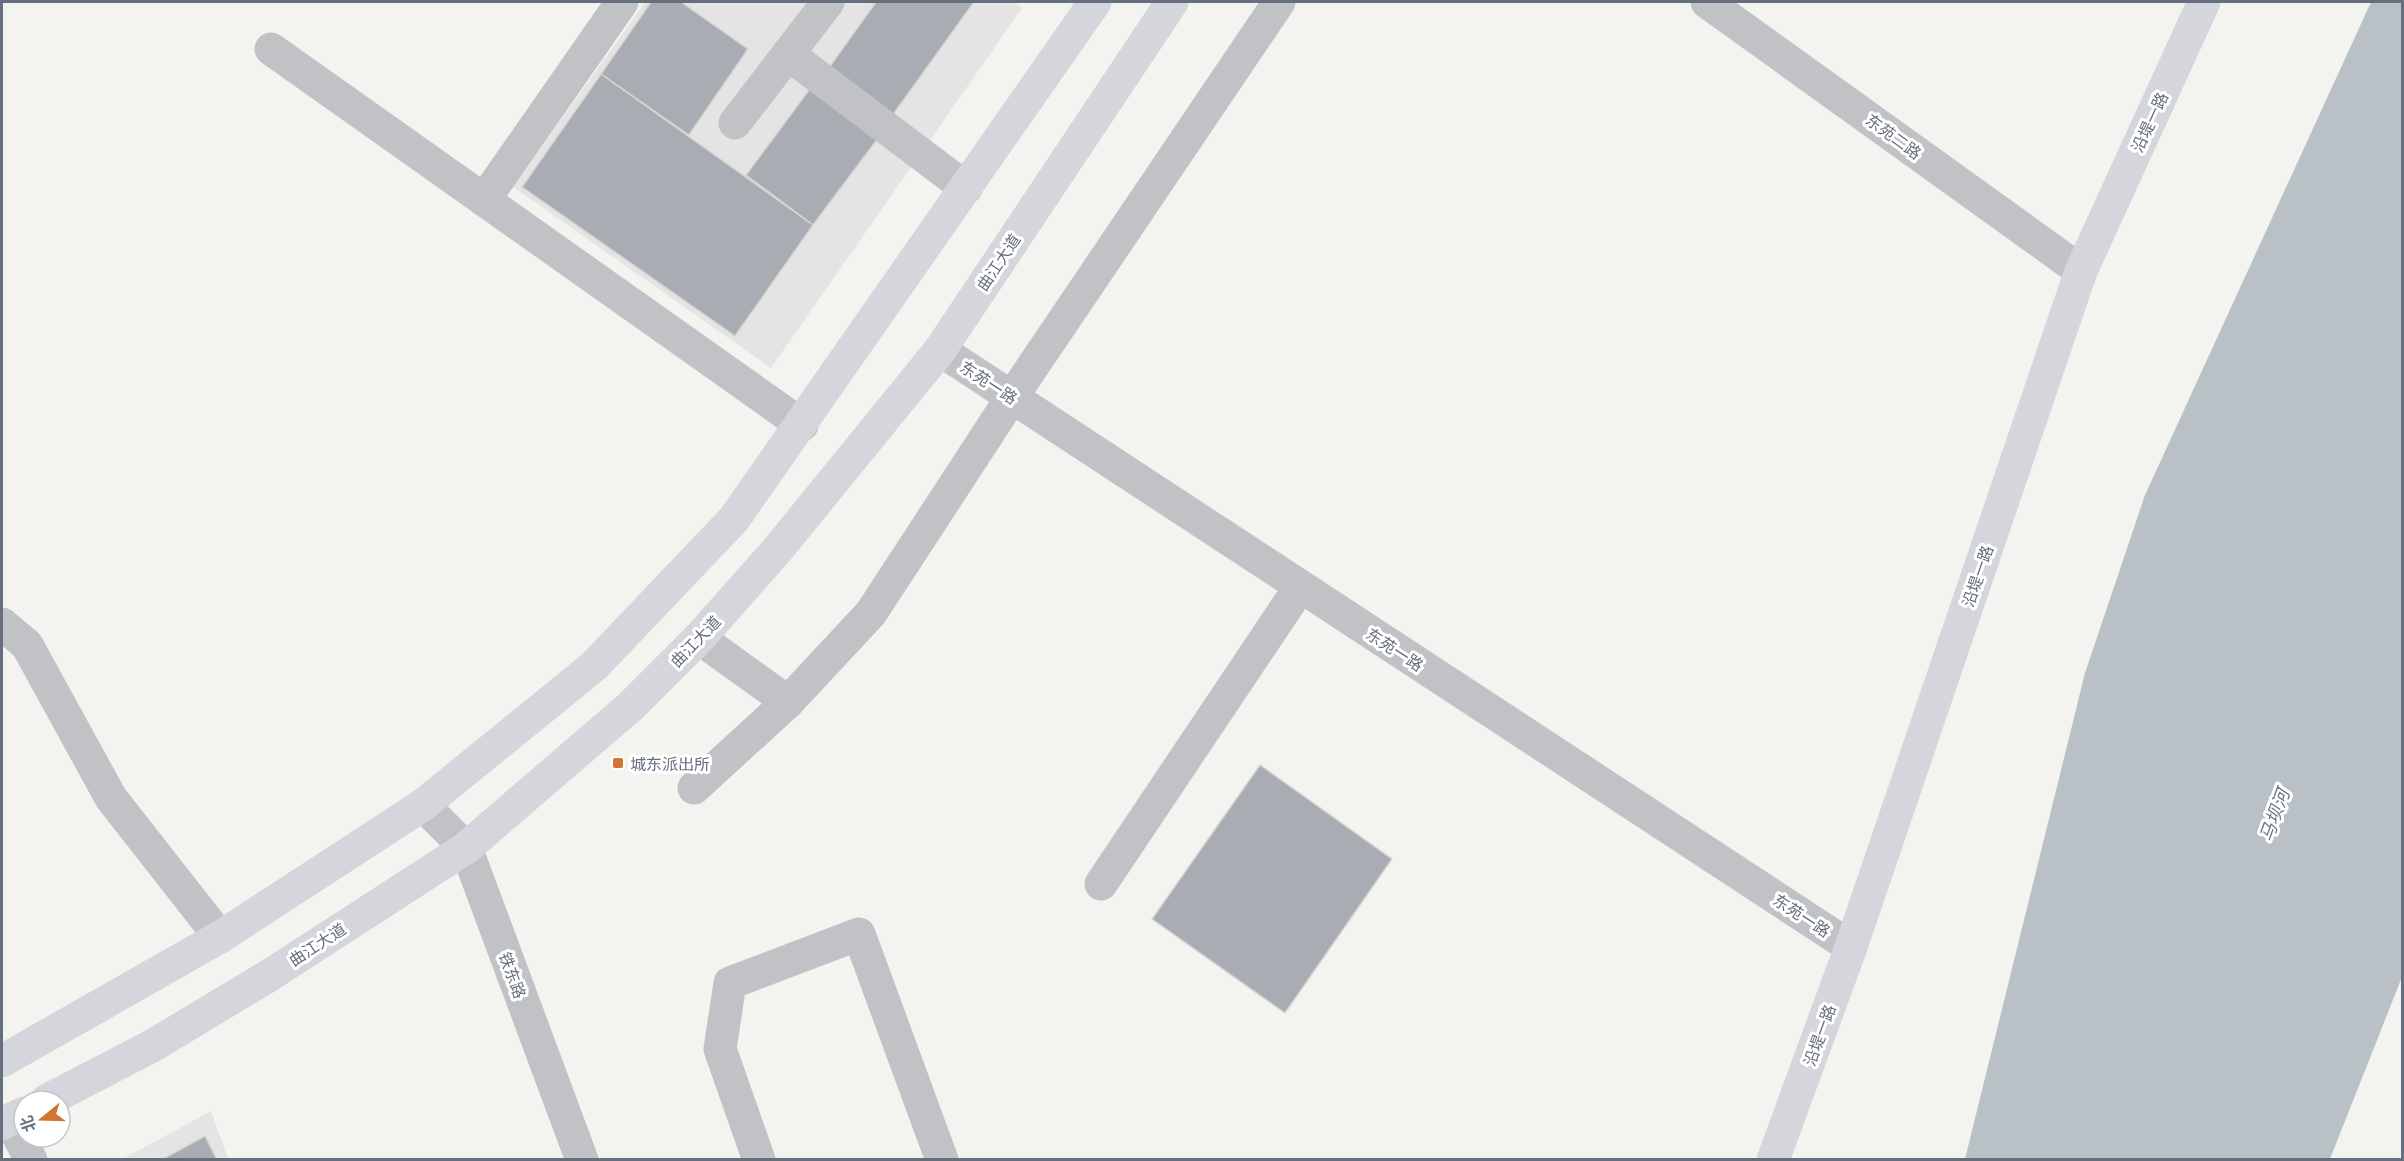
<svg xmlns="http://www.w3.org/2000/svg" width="2404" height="1161" font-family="Commissioner,'Noto Sans SC',sans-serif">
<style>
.built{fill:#e4e4e4}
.water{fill:#b9c1c6}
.building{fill:#a9adb3;stroke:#d5d5d3;stroke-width:1.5}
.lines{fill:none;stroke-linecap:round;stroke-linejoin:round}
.minor{stroke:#c0c2c5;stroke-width:33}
.major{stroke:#d4d6db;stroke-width:33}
.poi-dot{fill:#d07534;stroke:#fff;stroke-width:2}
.labels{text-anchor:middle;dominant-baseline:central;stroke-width:6;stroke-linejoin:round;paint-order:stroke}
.street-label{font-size:16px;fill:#666f7e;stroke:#fff}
.poi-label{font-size:16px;fill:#666f7e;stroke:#fff;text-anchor:start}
.water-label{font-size:18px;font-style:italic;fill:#677682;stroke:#fff}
</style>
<rect width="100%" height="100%" fill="#f3f4f0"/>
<g class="built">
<polygon points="645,2 1013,2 1022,8 771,368 513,187"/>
<polygon points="211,1111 228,1159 121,1160"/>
</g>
<polygon class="water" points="2371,2 2402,2 2402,977 2330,1159 1965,1159 2085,673 2145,495"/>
<g class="building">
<polygon points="651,2 681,2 748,49 689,135 601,74"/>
<polygon points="876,2 974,2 892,116 828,69"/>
<polygon points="601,74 813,225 735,336 522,187"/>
<polygon points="812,86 879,137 813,225 746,175"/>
<polygon points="1260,765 1392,859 1285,1013 1152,919"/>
<polygon points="205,1136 217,1160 161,1160"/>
</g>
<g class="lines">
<g class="minor">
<polyline points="1707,2 2081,271"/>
<polyline points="271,49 802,425"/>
<polyline points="788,54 966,188"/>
<polyline points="735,123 828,2"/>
<polyline points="484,200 622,2"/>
<polyline points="940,350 1851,947"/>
<polyline points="2,624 27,645 111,798 220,937"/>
<polyline points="699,638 788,702"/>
<polyline points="694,788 788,702 871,613 1012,397 1279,2"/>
<polyline points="423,805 466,848 582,1160"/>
<polyline points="1101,884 1300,587"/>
<polyline points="10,1120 31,1160"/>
<polyline points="759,1160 720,1049 730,983 859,934 942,1160"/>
</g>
<g class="major">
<polyline points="2,1061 220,937 423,805 594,666 734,519 1095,2"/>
<polyline points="46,1101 152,1046 270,975 466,848 631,706 699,638 778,549 940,350 1172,2"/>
<polyline points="2,1124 24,1113"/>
<polyline points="1773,1160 1851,947 2081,271 2204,2"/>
</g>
</g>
<rect class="poi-dot" x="612" y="757" width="12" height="12" rx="3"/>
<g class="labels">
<g class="street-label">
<text transform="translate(2149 122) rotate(-65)">沿堤一路</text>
<text transform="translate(1894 136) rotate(36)">东苑二路</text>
<text transform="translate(998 262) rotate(-56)">曲江大道</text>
<text transform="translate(989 382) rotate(33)">东苑一路</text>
<text transform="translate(1977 576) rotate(-71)">沿堤一路</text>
<text transform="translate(695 641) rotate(-46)">曲江大道</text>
<text transform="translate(1395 649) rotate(33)">东苑一路</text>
<text transform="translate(1802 915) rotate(33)">东苑一路</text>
<text transform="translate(317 944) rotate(-33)">曲江大道</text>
<text transform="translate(513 975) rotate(70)">铁东路</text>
<text transform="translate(1819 1035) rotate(-70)">沿堤一路</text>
</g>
<g class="poi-label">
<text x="630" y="763">城东派出所</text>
</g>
<g class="water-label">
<text transform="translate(2274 815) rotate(-70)">马坝河</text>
</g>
</g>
<rect width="2404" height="1161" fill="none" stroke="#666f7e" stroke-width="6"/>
<g transform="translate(42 1119) rotate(251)"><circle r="28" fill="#ffffff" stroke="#c2c5cb" stroke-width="1.5"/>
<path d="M0-4.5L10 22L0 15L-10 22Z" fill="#d07534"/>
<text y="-9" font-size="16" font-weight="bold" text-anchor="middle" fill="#666f7e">北</text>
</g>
</svg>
